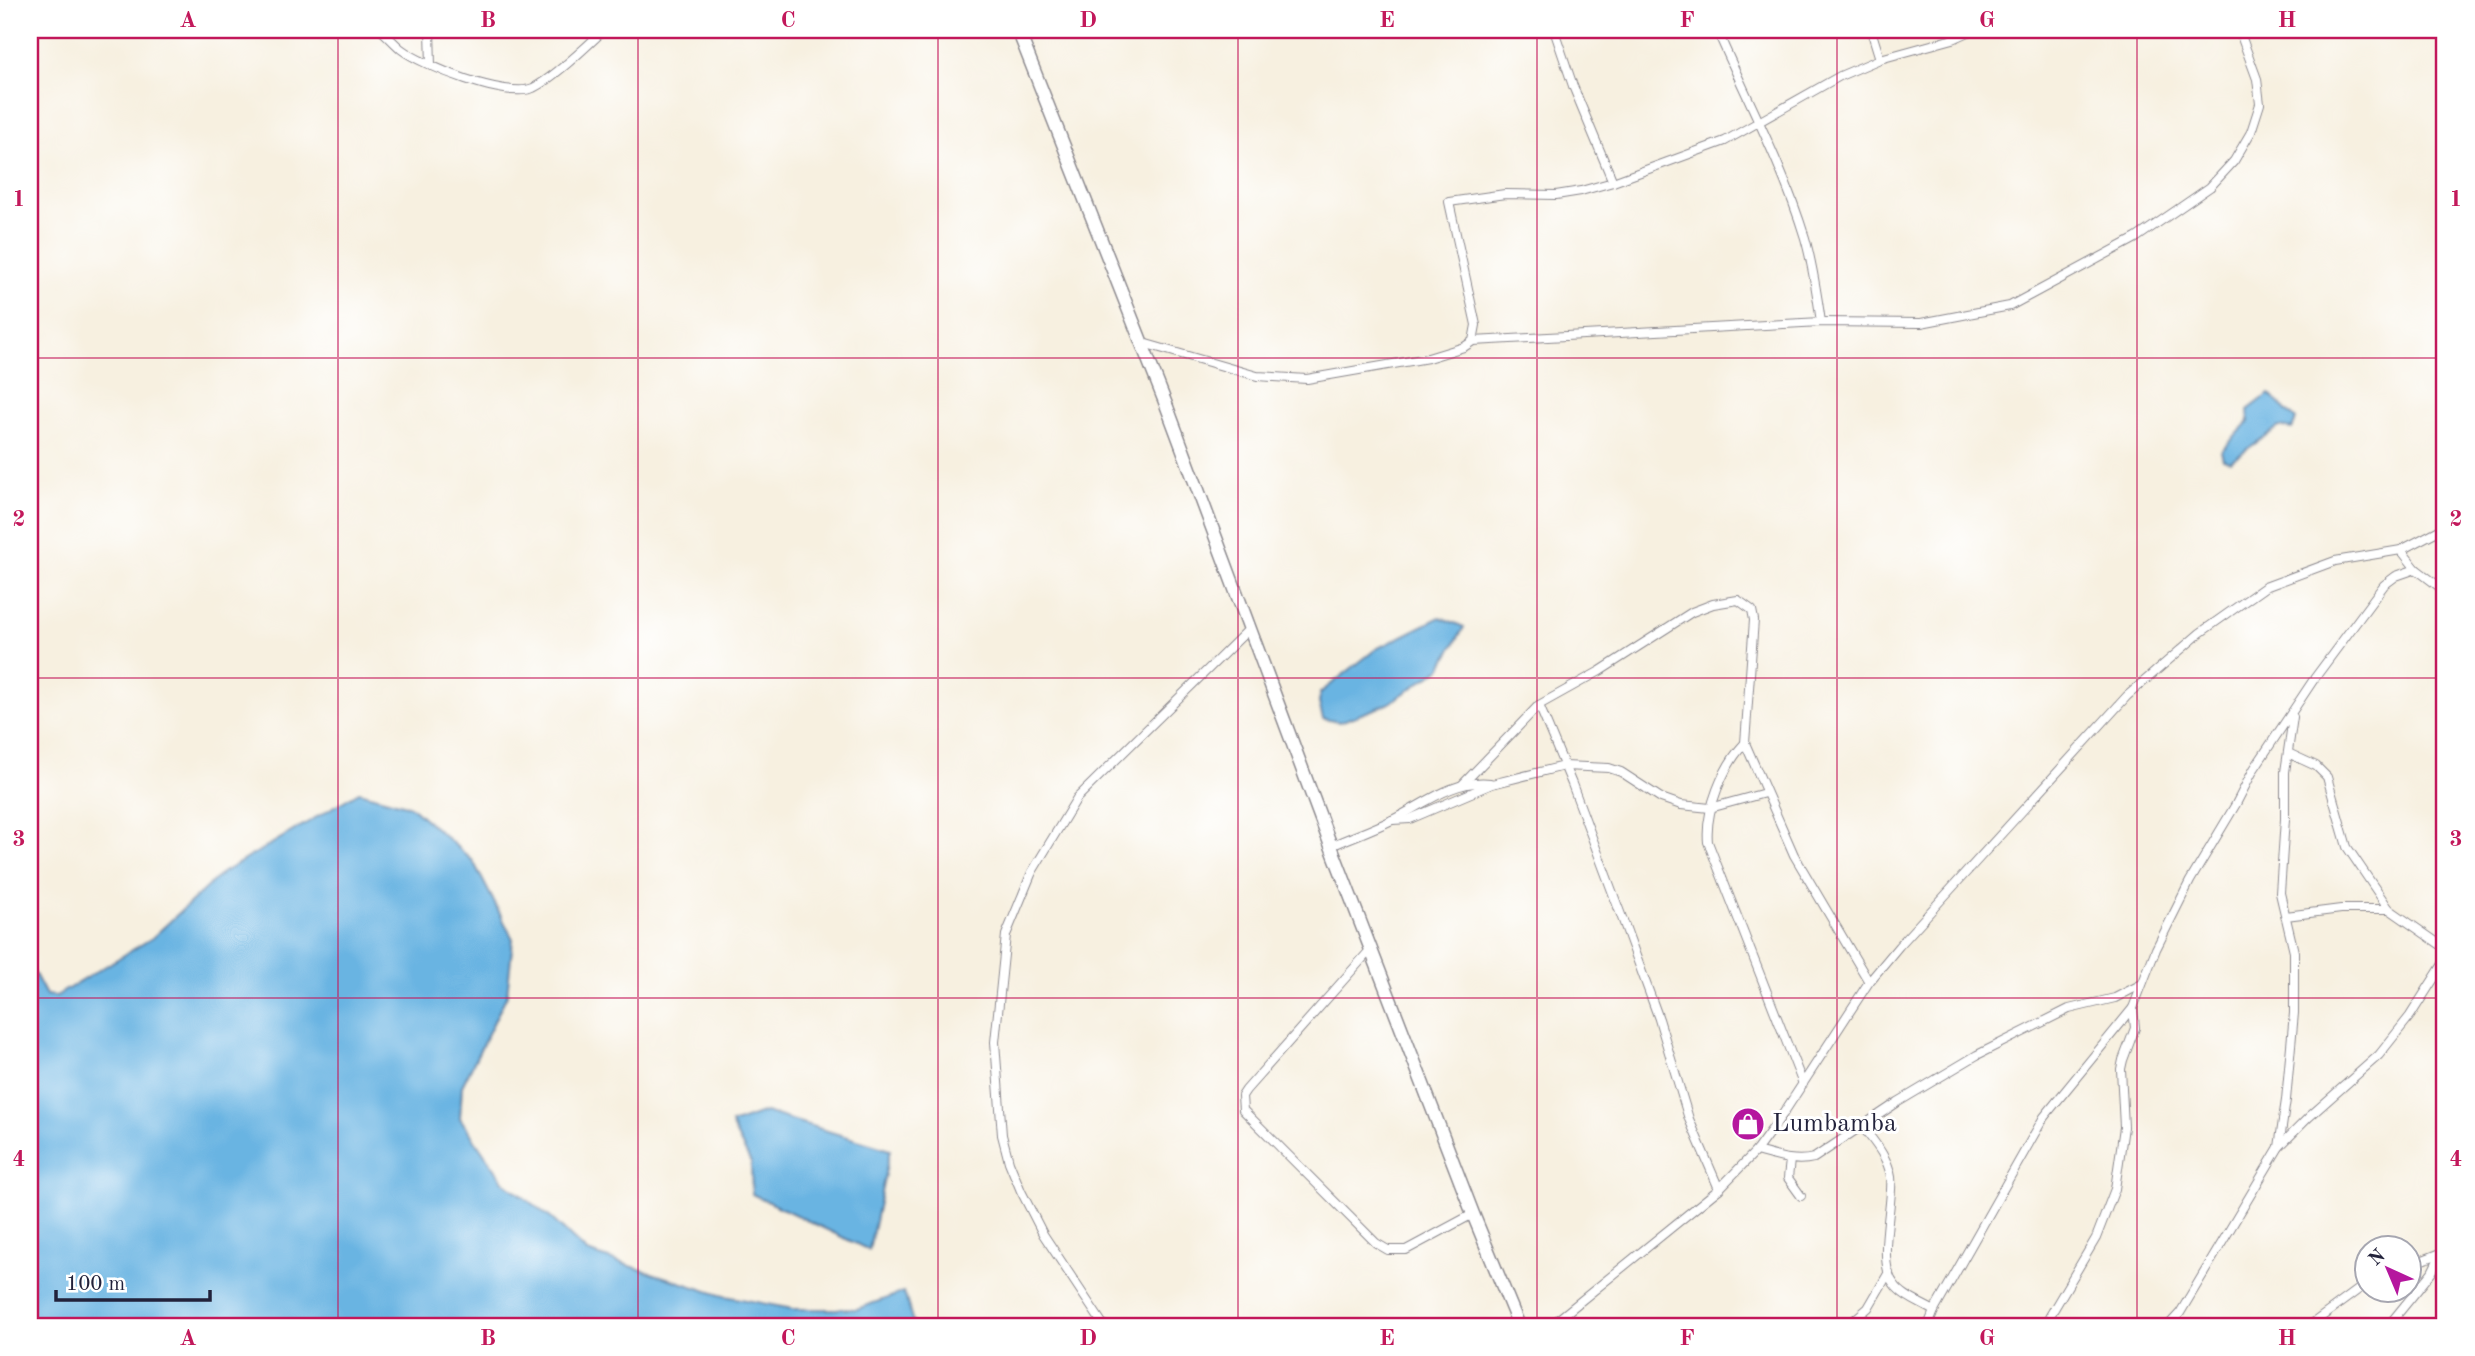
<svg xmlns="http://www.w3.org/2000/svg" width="2475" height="1356" font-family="'Old Standard TT',serif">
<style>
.water{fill:#69b4e2;stroke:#466b8e;stroke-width:2}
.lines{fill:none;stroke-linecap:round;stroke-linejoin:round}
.minor-casing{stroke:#8c898e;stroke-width:10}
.primary-casing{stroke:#8c898e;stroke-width:15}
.minor{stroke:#fff;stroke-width:8}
.primary{stroke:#fff;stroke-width:12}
.grid{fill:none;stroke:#c2185b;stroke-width:2;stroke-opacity:0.55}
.labels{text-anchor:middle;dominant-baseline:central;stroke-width:6;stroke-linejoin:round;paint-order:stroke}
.poi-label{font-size:26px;fill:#22223b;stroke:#fff;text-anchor:start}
.neatline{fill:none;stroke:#c2185b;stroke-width:2.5}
.grid-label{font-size:23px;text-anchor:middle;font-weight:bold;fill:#c2185b}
</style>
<rect width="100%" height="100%" fill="#fff"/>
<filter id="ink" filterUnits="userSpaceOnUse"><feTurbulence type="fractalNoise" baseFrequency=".0143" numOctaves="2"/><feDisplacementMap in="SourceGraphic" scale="14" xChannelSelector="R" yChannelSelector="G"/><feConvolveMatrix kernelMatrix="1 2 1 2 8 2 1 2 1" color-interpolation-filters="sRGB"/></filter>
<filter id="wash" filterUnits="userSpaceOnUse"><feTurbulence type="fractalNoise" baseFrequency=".00686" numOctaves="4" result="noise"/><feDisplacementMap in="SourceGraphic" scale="28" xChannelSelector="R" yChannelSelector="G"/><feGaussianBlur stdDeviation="1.57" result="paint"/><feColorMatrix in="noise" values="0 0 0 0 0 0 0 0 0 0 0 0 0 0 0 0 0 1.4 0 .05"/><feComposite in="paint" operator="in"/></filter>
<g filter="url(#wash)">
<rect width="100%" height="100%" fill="#f7f0e0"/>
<g class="water">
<polygon points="2269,394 2296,420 2292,429 2279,427 2230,461 2223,459 2221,451 2249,422 2248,410"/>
<polygon points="1440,617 1464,627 1441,668 1388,704 1340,722 1323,719 1319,703 1320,693 1376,649"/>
<polygon points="359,792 410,806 473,861 513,939 507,995 462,1086 460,1118 504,1182 552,1219 587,1252 720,1295 793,1309 857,1309 904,1292 914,1326 30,1326 30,965 46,995 56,996 152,938 222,873"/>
<polygon points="765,1112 890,1150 869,1250 752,1194 751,1163 731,1124"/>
</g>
</g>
<g filter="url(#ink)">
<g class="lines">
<defs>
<g id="minor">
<path d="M381,30C388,36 394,43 401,49C423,66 507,99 533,88C554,78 587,46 604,30"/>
<polyline points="430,30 431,66"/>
<polyline points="1554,30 1573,86 1613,182"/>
<path d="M1717,30C1747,99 1783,166 1805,238C1813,266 1817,294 1821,322"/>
<polyline points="1871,30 1880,59"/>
<polyline points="1473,341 1476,325 1449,202 1505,194 1556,195 1581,191 1613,182 1725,141 1840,76 1880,59 1953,39 1973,30"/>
<polyline points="1143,343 1257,376 1307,379 1428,358 1464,347 1473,341 1821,322 1921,323 2010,306 2136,238 2210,187 2234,161 2251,132 2260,104 2257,79 2239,30"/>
<polyline points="2401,550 2416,569 2445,591"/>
<polyline points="1539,705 1572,784 1621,915 1659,1019 1689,1119 1719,1189"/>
<path d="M1745,743C1723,766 1705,811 1708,842L1803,1084"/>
<polyline points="2288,753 2316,766 2327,777 2347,847 2389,909 2445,948"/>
<polyline points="1462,785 1539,705 1600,671 1692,612 1713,604 1738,600 1752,610 1754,620 1745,743 1794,855 1869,982"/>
<polyline points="1392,820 1410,819 1492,784 1564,766 1609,768 1621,772 1661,798 1681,805 1710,808 1765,793"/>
<path d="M1331,846C1351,837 1372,830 1392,820C1423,805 1453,779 1490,783"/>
<polyline points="2286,916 2341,909 2389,909"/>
<polyline points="1371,949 1246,1090 1242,1096 1243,1110 1376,1243 1388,1250 1406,1250 1473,1214"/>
<path d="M1862,1126C1874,1142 1888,1157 1891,1177C1894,1203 1876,1262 1894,1284C1903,1297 1921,1303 1934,1311"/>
<polyline points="2279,1147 2309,1117 2379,1055 2410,1016 2445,961"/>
<path d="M1756,1151C1775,1156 1794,1163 1814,1158L1898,1102L1977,1055L2069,1009L2115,998L2142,984"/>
<polyline points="1790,1160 1788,1178 1801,1196"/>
<polyline points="2408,1266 2441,1253"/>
<polyline points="1104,1326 1043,1234 1021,1191 1009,1162 1002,1135 995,1042 1006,935 1032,872 1077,798 1250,628"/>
<polyline points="1550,1326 1719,1189 1756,1151 1783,1114 1869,982 1899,946 2127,696 2200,633 2265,587 2335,561 2401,550 2445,527"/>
<polyline points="1847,1326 1868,1308 1889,1272"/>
<polyline points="1928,1326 1934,1311 2044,1117 2133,1008"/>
<polyline points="2044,1326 2096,1238 2115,1189 2124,1127 2121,1069 2123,1060 2135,1028 2133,1008 2156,949 2190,881 2236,804 2254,769 2314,679 2384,585 2396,576 2416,569"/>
<polyline points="2168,1326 2180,1313 2279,1147 2286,1100 2294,1013 2294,952 2280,893 2285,819 2285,772 2293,717"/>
<polyline points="2309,1326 2366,1284"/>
<polyline points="2388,1326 2432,1272 2442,1252"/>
</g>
<polyline id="primary" points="1018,30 1167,407 1331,846 1473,1214 1519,1326"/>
</defs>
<use href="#minor" class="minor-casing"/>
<use href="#primary" class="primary-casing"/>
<use href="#minor" class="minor"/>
<use href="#primary" class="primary"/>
</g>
</g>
<path class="grid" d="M338,30V1326M638,30V1326M938,30V1326M1238,30V1326M1537,30V1326M1837,30V1326M2137,30V1326M30,358H2445M30,678H2445M30,998H2445"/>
<defs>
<symbol id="shop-disc" viewBox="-11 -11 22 22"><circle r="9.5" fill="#b5179e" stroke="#fff"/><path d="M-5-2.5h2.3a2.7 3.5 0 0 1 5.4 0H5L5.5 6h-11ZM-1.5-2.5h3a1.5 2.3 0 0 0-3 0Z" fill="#fff"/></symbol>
</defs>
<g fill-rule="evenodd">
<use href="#shop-disc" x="1729" y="1105" width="38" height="38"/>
</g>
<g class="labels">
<g class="poi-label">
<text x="1772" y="1124">Lumbamba</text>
</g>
</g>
<rect width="2475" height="1356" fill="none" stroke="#fff" stroke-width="77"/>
<g transform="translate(2388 1269) rotate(316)"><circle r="33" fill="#ffffff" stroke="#a7a7b1" stroke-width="2"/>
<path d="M0-5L12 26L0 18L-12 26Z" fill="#b5179e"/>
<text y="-10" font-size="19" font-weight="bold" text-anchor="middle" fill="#22223b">N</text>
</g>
<path d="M56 1290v10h154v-10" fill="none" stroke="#22223b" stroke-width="3.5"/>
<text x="66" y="1290" font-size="21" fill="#22223b" stroke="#ffffff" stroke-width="5" paint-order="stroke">100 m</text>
<rect x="38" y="38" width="2398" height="1280" class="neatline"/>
<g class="grid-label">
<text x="188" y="27">A</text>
<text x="488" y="27">B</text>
<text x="788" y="27">C</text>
<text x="1088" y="27">D</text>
<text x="1387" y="27">E</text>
<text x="1687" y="27">F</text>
<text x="1987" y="27">G</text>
<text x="2287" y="27">H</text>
<text x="19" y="206">1</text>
<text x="2456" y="206">1</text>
<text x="19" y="526">2</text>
<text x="2456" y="526">2</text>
<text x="19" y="846">3</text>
<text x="2456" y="846">3</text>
<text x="19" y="1166">4</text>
<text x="2456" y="1166">4</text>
<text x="188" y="1345">A</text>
<text x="488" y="1345">B</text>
<text x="788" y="1345">C</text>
<text x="1088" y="1345">D</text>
<text x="1387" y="1345">E</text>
<text x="1687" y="1345">F</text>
<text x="1987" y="1345">G</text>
<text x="2287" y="1345">H</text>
</g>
</svg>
